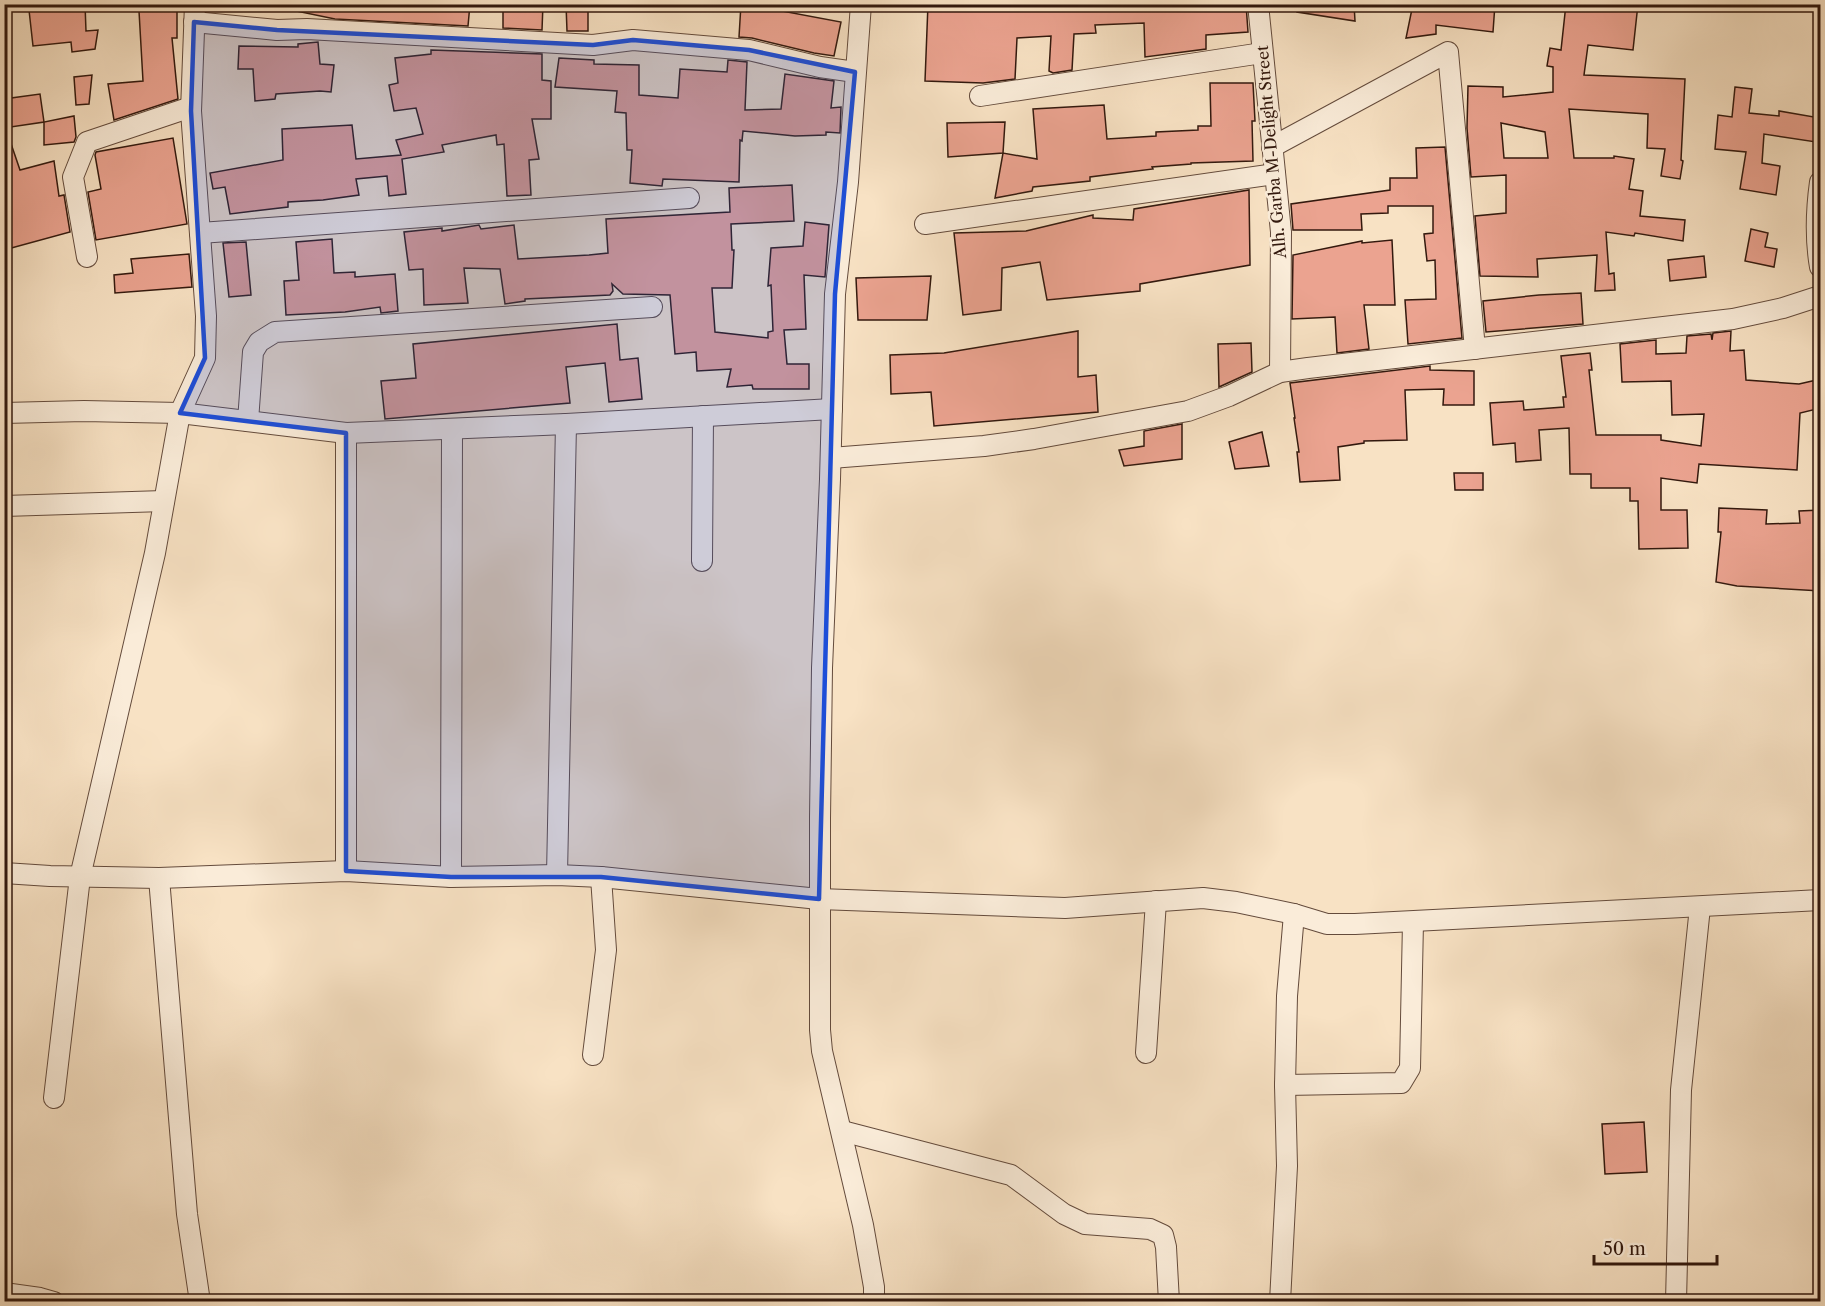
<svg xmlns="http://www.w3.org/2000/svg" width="1825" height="1306" font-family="'Libre Caslon Text',serif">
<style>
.building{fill:#eba390;stroke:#33190e;stroke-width:1.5;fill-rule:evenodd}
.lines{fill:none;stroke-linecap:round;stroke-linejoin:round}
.minor-casing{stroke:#644b3c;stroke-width:22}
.minor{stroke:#faecd9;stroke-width:20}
.marked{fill:#1d4ed8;fill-opacity:0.2;stroke:#1d4ed8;stroke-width:4.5;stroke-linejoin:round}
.labels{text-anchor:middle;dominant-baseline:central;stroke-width:5;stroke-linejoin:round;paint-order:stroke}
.street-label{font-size:16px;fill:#33190e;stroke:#faecd9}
</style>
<rect width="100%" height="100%" fill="#f8e2c4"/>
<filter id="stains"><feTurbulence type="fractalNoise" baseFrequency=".00333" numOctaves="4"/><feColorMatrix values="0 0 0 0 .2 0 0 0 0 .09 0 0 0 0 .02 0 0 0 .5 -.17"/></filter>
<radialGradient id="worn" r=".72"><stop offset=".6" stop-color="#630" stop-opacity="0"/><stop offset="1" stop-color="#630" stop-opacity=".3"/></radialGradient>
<g class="building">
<polygon points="74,4 85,4 86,31 98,30 95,49 72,52 71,42 33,46 29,10"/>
<polygon points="142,4 177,4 177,38 172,38 178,99 114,120 108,84 143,81 139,11 142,11"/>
<polygon points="297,4 470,4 468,26 335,19 296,11"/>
<polygon points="503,4 543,4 542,30 503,28"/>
<polygon points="566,4 588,4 588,31 567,31"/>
<polygon points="741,4 761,4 761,7 841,22 834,56 814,53 752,38 739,37"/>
<polygon points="928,4 1246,4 1248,32 1206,35 1206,49 1145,57 1144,23 1095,25 1096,33 1074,34 1072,70 1053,73 1049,71 1051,36 1017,38 1015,79 983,83 925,81"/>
<polygon points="1297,4 1354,4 1355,21 1297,12"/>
<polygon points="1413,4 1495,4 1493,32 1436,25 1436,34 1406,38"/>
<path d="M1566,4H1638L1633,50L1588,45L1584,75L1685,79L1681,160L1683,161L1680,179L1661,176L1665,149L1647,148L1648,114L1569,109L1574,158H1614V156L1634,159L1629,189L1643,191L1640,216L1685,220L1683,241L1635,233L1634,236L1606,232L1609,274L1614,273L1615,290L1595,291L1597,255L1537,259L1538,277L1480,276L1475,216L1506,213V175L1471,177L1467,128L1468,86L1503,87V97L1553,92V67L1547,66L1550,48L1561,50ZM1501,123L1545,132L1548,158H1504Z"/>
<polygon points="318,42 320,64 334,65 331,92 320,91 276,94 275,99 255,101 253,69 238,69 239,46 298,47 298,44"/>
<polygon points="431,50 542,54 542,80 551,81 551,119 532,119 539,159 529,160 531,195 507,196 504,144 497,145 496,135 442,145 444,152 402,159 406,194 389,196 387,176 356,179 359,195 323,200 288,202 288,207 230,214 225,187 213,189 210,173 283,160 282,129 352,125 356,159 401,155 396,140 423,134 416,108 394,111 389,85 398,83 395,58 431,54"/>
<polygon points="559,58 594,60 594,64 639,65 639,95 678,98 680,69 727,72 728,60 747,62 745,110 781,109 785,74 834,81 831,108 841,107 840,133 826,132 826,135 795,136 743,131 742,141 740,140 739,182 663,179 662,186 630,183 632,150 627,150 626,113 615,112 617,91 555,87"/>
<polygon points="92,75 89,104 76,105 74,77"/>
<polygon points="1210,83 1253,83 1255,121 1252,121 1253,161 1191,163 1191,164 1152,167 1153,169 1090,177 1090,181 1033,187 1032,191 995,198 1003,153 1037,159 1033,109 1104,105 1107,139 1156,136 1156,132 1198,130 1198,126 1211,126"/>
<polygon points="1735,87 1752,89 1749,113 1779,116 1779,111 1820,118 1816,142 1764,134 1762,163 1780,166 1776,195 1740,189 1746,152 1715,149 1718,115 1732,117"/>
<polygon points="40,94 44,122 4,128 4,99"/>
<polygon points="74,116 76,137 74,142 44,145 44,122"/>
<polygon points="1005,122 1003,153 948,157 947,123"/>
<polygon points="4,132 7,132 20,170 54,161 59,196 64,195 70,232 4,250"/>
<polygon points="173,138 187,224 96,240 88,192 101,189 95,155 96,152"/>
<polygon points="1445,147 1462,338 1408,344 1405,300 1436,299 1435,260 1427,261 1424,234 1433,233 1433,206 1388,206 1388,213 1361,214 1362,230 1293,230 1291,204 1390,190 1390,178 1417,178 1416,148"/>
<polygon points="792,185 794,221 731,224 732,250 734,250 732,288 712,288 715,332 768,338 768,332 773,331 771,285 768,286 771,248 803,246 805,222 829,225 825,277 804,275 806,329 784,330 787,364 809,364 809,389 753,389 752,385 727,387 731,369 697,371 696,352 675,354 670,295 623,294 612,284 613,291 610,295 525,299 525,301 505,304 500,269 464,268 468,303 424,305 423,269 409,270 404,232 442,228 442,231 479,225 481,229 514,225 518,259 589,255 608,253 606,219 730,212 729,188"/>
<polygon points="1249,190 1250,265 1140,284 1140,291 1047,300 1040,262 1002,268 1001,310 963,315 954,233 1026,231 1093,215 1093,218 1133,220 1134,209"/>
<polygon points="1751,229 1768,233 1765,247 1777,249 1774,267 1745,261"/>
<polygon points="332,239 334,273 355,272 355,277 395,274 398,311 381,313 380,307 345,312 286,315 284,281 299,280 296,242"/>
<polygon points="1392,240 1395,305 1364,305 1369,349 1337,353 1335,317 1292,319 1293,255 1362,241 1362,243"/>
<polygon points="246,242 251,295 229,297 223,243"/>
<polygon points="189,254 192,287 115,293 114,275 133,273 131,259"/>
<polygon points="1704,256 1706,277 1670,281 1668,260"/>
<polygon points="931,276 927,320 858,320 856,278"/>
<polygon points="1581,293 1583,324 1486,332 1483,301 1539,295"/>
<polygon points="617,324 620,360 638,358 642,399 609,402 605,363 566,367 570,403 385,419 381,381 416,378 413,344"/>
<polygon points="1078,331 1078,377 1096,375 1098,412 934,426 931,392 891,394 890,355 944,353"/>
<polygon points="1731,331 1730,351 1744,350 1746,380 1799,384 1821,379 1821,408 1800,413 1797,470 1699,464 1697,483 1661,478 1661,510 1687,510 1688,548 1639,549 1638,501 1630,501 1630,488 1591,488 1591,474 1570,474 1569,428 1539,430 1541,460 1516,462 1515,443 1493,445 1490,403 1523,401 1524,410 1564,407 1563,397 1566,397 1561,356 1590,353 1592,370 1589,370 1596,435 1661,435 1661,440 1701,446 1704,414 1672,415 1671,381 1622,382 1620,344 1656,340 1656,354 1686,353 1687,336 1711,334 1712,340 1713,333"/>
<polygon points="1251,343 1252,372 1219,387 1218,344"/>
<polygon points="1430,366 1430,370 1474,371 1474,405 1443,405 1444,389 1405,390 1407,440 1364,441 1364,443 1338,447 1340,480 1300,482 1297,452 1299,452 1294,418 1295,418 1290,383"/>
<polygon points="1182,424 1182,459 1124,466 1119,450 1144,446 1144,431"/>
<polygon points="1262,432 1269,466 1235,469 1229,442"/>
<polygon points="1454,473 1483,473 1483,490 1455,490"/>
<polygon points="1719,508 1767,510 1766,524 1800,523 1799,511 1821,510 1821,591 1737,586 1716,582 1721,532 1718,532"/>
<polygon points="1644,1122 1647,1172 1605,1174 1602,1124"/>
</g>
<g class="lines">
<defs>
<g id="minor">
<polyline points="861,4 848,182 835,294 830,479 822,668 820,818 820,1030 822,1051 863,1225 874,1287 874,1302"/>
<polyline points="1258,4 1281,232 1280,372"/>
<polyline points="194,22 277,30 307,29 593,45 633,40 749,50 820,67 855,72"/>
<polyline points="980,96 1262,53"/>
<polyline points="1272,147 1448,52 1475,349"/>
<path d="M1820,182C1816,211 1815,238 1820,267"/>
<polyline points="925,224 1275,174"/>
<polyline points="200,233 689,198"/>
<polyline points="87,257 73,177 87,142 191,107"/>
<polyline points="4,413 84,411 180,413 346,433 566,424 832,409"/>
<polyline points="248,421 253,352 259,342 275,332 652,307"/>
<polyline points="831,458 984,446 1034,439 1188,411 1229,396 1280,372 1308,368 1733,319 1783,308 1820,296"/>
<polyline points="4,506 164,501"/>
<polyline points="702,561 703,416"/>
<polyline points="346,871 346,433"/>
<polyline points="4,873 50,876 159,878 346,871 451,877 557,875 601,877 819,899 1065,908 1203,898 1236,902 1294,914 1327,924 1355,924 1820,900"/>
<polyline points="557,875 566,424"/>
<polyline points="451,877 452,429"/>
<polyline points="159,878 187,1214 200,1302"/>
<polyline points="1146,1053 1156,901"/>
<polyline points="593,1055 606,950 601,877"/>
<polyline points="1285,1085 1401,1083 1410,1068 1413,922"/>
<polyline points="54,1098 80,877 155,553 180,413 205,358 206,316 191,111 195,4"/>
<polyline points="842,1131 1011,1175 1064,1214 1085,1224 1150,1229 1163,1235 1166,1247 1169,1302"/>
<polyline points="4,1293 40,1298 54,1302"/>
<polyline points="1280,1302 1287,1166 1285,1085 1287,996 1294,914"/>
<polyline points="1676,1302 1681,1090 1700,907"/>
</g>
</defs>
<use href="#minor" class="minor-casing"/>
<use href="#minor" class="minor"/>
</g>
<path class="marked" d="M194,22L277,30L593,45L633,40L749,50L855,72L835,294L819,899L601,877H451L346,871V433L180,413L205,358L191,111Z"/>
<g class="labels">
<g class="street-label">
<text transform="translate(1271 152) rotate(-95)">Alh. Garba M-Delight Street</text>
</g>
</g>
<rect width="1825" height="1306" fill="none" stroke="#f8e2c4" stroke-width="24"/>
<rect x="6" y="6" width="1813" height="1294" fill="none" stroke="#33190e" stroke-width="3"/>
<rect x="12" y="12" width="1801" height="1282" fill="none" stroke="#33190e" stroke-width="1.5"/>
<path d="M1594 1255v9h123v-9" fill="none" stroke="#33190e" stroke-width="3"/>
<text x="1603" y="1255" font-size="18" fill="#33190e" stroke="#faecd9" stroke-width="4.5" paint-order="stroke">50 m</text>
<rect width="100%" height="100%" filter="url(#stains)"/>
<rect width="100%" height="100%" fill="url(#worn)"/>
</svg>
